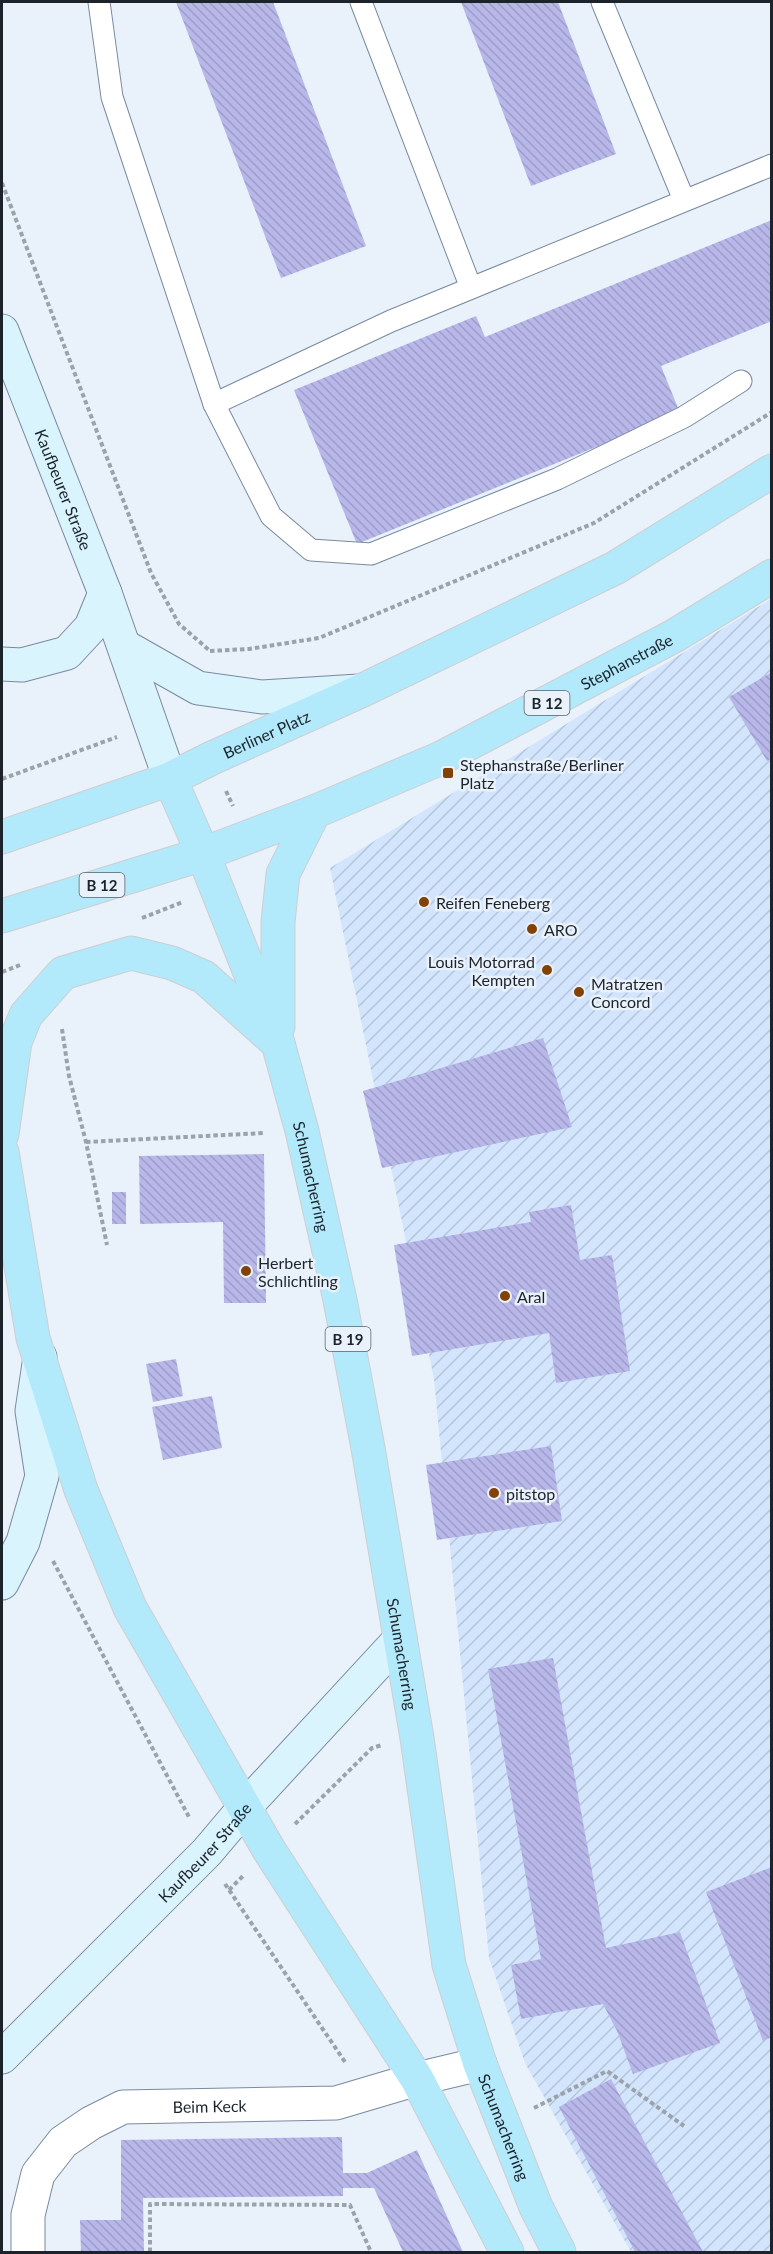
<svg xmlns="http://www.w3.org/2000/svg" width="773" height="2254" font-family="Lato,sans-serif">
<style>
.industrial{fill:url(#industrial-furrows)}
.building{fill:url(#building-back-hatch)}
.lines{fill:none;stroke-linecap:round;stroke-linejoin:round}
.lane-casing{stroke:#798a9f;stroke-width:23}
.street-casing{stroke:#798a9f;stroke-width:35}
.secondary-casing{stroke:#798a9f;stroke-width:35}
.primary-casing{stroke:#cdcfd0;stroke-width:35}
.path{stroke:#9aa2aa;stroke-width:4;stroke-dasharray:4.5 3;stroke-linecap:butt}
.lane{stroke:#fff;stroke-width:21}
.street{stroke:#fff;stroke-width:33}
.secondary{stroke:#d9f4fd;stroke-width:33}
.primary{stroke:#b2e9fb;stroke-width:33}
.poi-dot{fill:#824206;stroke:#e9f1fa;stroke-width:2}
.labels{text-anchor:middle;dominant-baseline:central;stroke-width:5;stroke-linejoin:round;paint-order:stroke}
.shield{fill:#e9f1fa;stroke:#5a6169;stroke-width:1.5}
.shield-label{font-size:15px;font-weight:bold;fill:#1c232b}
.street-label{font-size:16px;fill:#1c232b;stroke:#e9f1fa}
.poi-label{font-size:16px;fill:#1c232b;stroke:#e9f1fa;text-anchor:start}
</style>
<defs>
<pattern id="industrial-furrows" width="10" height="10" patternUnits="userSpaceOnUse" patternTransform="scale(1.5)"><rect width="10" height="10" fill="#d2e5fd"/><path d="M-1 1l2-2M0 10L10 0M9 11l2-2" fill="none" stroke="#b4c4d9"/></pattern>
<pattern id="building-back-hatch" width="6" height="6" patternUnits="userSpaceOnUse" patternTransform="scale(1.5)"><rect width="6" height="6" fill="#b8b7e9"/><path d="M-1 5l2 2M0 0l6 6M5-1l2 2" fill="none" stroke="#9e9dc8"/></pattern>
</defs>
<rect width="100%" height="100%" fill="#e9f1fa"/>
<polygon class="industrial" points="771,599 771,2252 631,2252 525,2063 489,1958 434,1379 330,868"/>
<g class="building">
<polygon points="176,2 273,2 366,246 281,278"/>
<polygon points="461,2 558,2 616,154 531,186"/>
<polygon points="772,220 772,321 661,366 680,413 357,544 294,390 476,316 485,337"/>
<polygon points="772,672 772,758 767,761 729,697"/>
<polygon points="543,1038 572,1127 382,1168 363,1091"/>
<polygon points="264,1154 266,1303 224,1303 223,1222 140,1224 139,1156"/>
<rect x="112" y="1192" width="14" height="32"/>
<polygon points="571,1205 580,1260 612,1255 630,1371 556,1383 549,1333 412,1356 394,1245 531,1222 529,1212"/>
<polygon points="176,1359 183,1396 153,1402 146,1364"/>
<polygon points="212,1396 222,1448 163,1460 152,1407"/>
<polygon points="551,1446 562,1521 437,1540 426,1465"/>
<polygon points="553,1658 606,1948 680,1932 720,2043 633,2074 617,2031 603,2004 521,2019 511,1965 541,1959 488,1669"/>
<polygon points="772,1867 772,2037 763,2041 706,1892"/>
<polygon points="611,2079 703,2252 635,2252 559,2107"/>
<polygon points="342,2137 343,2173 367,2173 417,2150 463,2252 403,2252 374,2188 343,2188 343,2196 143,2198 144,2252 81,2252 80,2220 121,2220 121,2140"/>
</g>
<g class="lines">
<defs>
<g id="lane">
<polyline points="99,2 112,97 214,404 271,516 311,550 371,554 557,479 684,417 741,381"/>
<polyline points="361,2 471,288"/>
<polyline points="602,2 684,200"/>
<polyline points="214,404 391,321 772,165"/>
</g>
<g id="street">
<path id="s1" d="M28,2252V2215L38,2174L63,2142L91,2123L123,2107L336,2103L417,2079L480,2064"/>
</g>
<g id="secondary">
<path id="s2" d="M2,331L105,593L170,779"/>
<polyline points="124,646 198,688 262,697 359,691"/>
<polyline points="2,664 22,665 67,653 91,627 105,593"/>
<polyline points="2,1583 23,1542 42,1476 32,1411 40,1357"/>
<path id="s3" d="M2,2057L207,1852L245,1807L400,1639"/>
</g>
<g id="primary">
<path id="s4" d="M170,779L203,854L278,1043L302,1131L340,1300L368,1448L417,1738L449,1965L480,2064L536,2207L559,2252"/>
<path id="s5" d="M2,837L170,779L212,758L363,690L615,568L772,471"/>
<path id="s6" d="M2,916L203,854L314,812L441,758L674,636L772,576"/>
<polyline points="278,1027 278,922 283,874 314,812"/>
<polyline points="2,1134 15,1042 26,1015 63,973 131,953 172,963 204,977 272,1038"/>
<polyline points="2,1152 33,1338 81,1490 130,1608 269,1850 417,2079 507,2252"/>
</g>
</defs>
<use href="#lane" class="lane-casing"/>
<use href="#street" class="street-casing"/>
<use href="#secondary" class="secondary-casing"/>
<use href="#primary" class="primary-casing"/>
<g class="path">
<polyline points="2,183 151,573 179,624 209,650"/>
<polyline points="210,651 249,649 319,638 594,523 772,412"/>
<polyline points="2,779 117,737"/>
<polyline points="226,791 233,806"/>
<polyline points="142,918 183,902"/>
<polyline points="2,972 20,965"/>
<polyline points="62,1029 69,1076 86,1142 107,1245"/>
<polyline points="86,1142 265,1133"/>
<polyline points="53,1561 189,1817"/>
<polyline points="295,1824 372,1748 382,1745"/>
<polyline points="225,1884 345,2062"/>
<polyline points="229,1890 243,1876"/>
<polyline points="534,2108 607,2071 684,2126"/>
<polyline points="150,2252 150,2204 350,2205 371,2252"/>
</g>
<use href="#lane" class="lane"/>
<use href="#street" class="street"/>
<use href="#secondary" class="secondary"/>
<use href="#primary" class="primary"/>
</g>
<g class="poi-dot">
<rect x="442" y="767" width="12" height="12" rx="3"/>
<circle cx="424" cy="902" r="6"/>
<circle cx="532" cy="929" r="6"/>
<circle cx="547" cy="970" r="6"/>
<circle cx="579" cy="992" r="6"/>
<circle cx="246" cy="1271" r="6"/>
<circle cx="505" cy="1296" r="6"/>
<circle cx="494" cy="1493" r="6"/>
</g>
<g class="labels">
<g class="shield">
<rect x="524.5" y="691" width="45" height="24" rx="4.5"/>
<rect x="79.5" y="873" width="45" height="24" rx="4.5"/>
<rect x="325.5" y="1327" width="45" height="24" rx="4.5"/>
</g>
<g class="shield-label">
<text x="547" y="703">B 12</text>
<text x="102" y="885">B 12</text>
<text x="348" y="1339">B 19</text>
</g>
<g class="street-label">
<text stroke="none"><textPath href="#s2" startOffset="170">Kaufbeurer Straße</textPath></text>
<text stroke="none"><textPath href="#s6" startOffset="676">Stephanstraße</textPath></text>
<text stroke="none"><textPath href="#s5" startOffset="284">Berliner Platz</textPath></text>
<text stroke="none"><textPath href="#s4" startOffset="423">Schumacherring</textPath></text>
<text stroke="none"><textPath href="#s4" startOffset="909">Schumacherring</textPath></text>
<text stroke="none"><textPath href="#s3" startOffset="288">Kaufbeurer Straße</textPath></text>
<text stroke="none"><textPath href="#s1" startOffset="276">Beim Keck</textPath></text>
<text stroke="none"><textPath href="#s4" startOffset="1395">Schumacherring</textPath></text>
</g>
<g class="poi-label">
<text x="460" y="764">Stephanstraße/Berliner<tspan x="460" dy="18">Platz</tspan></text>
<text x="436" y="902">Reifen Feneberg</text>
<text x="544" y="929">ARO</text>
<text x="535" y="961" text-anchor="end">Louis Motorrad<tspan x="535" dy="18">Kempten</tspan></text>
<text x="591" y="983">Matratzen<tspan x="591" dy="18">Concord</tspan></text>
<text x="258" y="1262">Herbert<tspan x="258" dy="18">Schlichtling</tspan></text>
<text x="517" y="1296">Aral</text>
<text x="506" y="1493">pitstop</text>
</g>
</g>
<rect width="773" height="2254" fill="none" stroke="#1c232b" stroke-width="6"/>
</svg>
